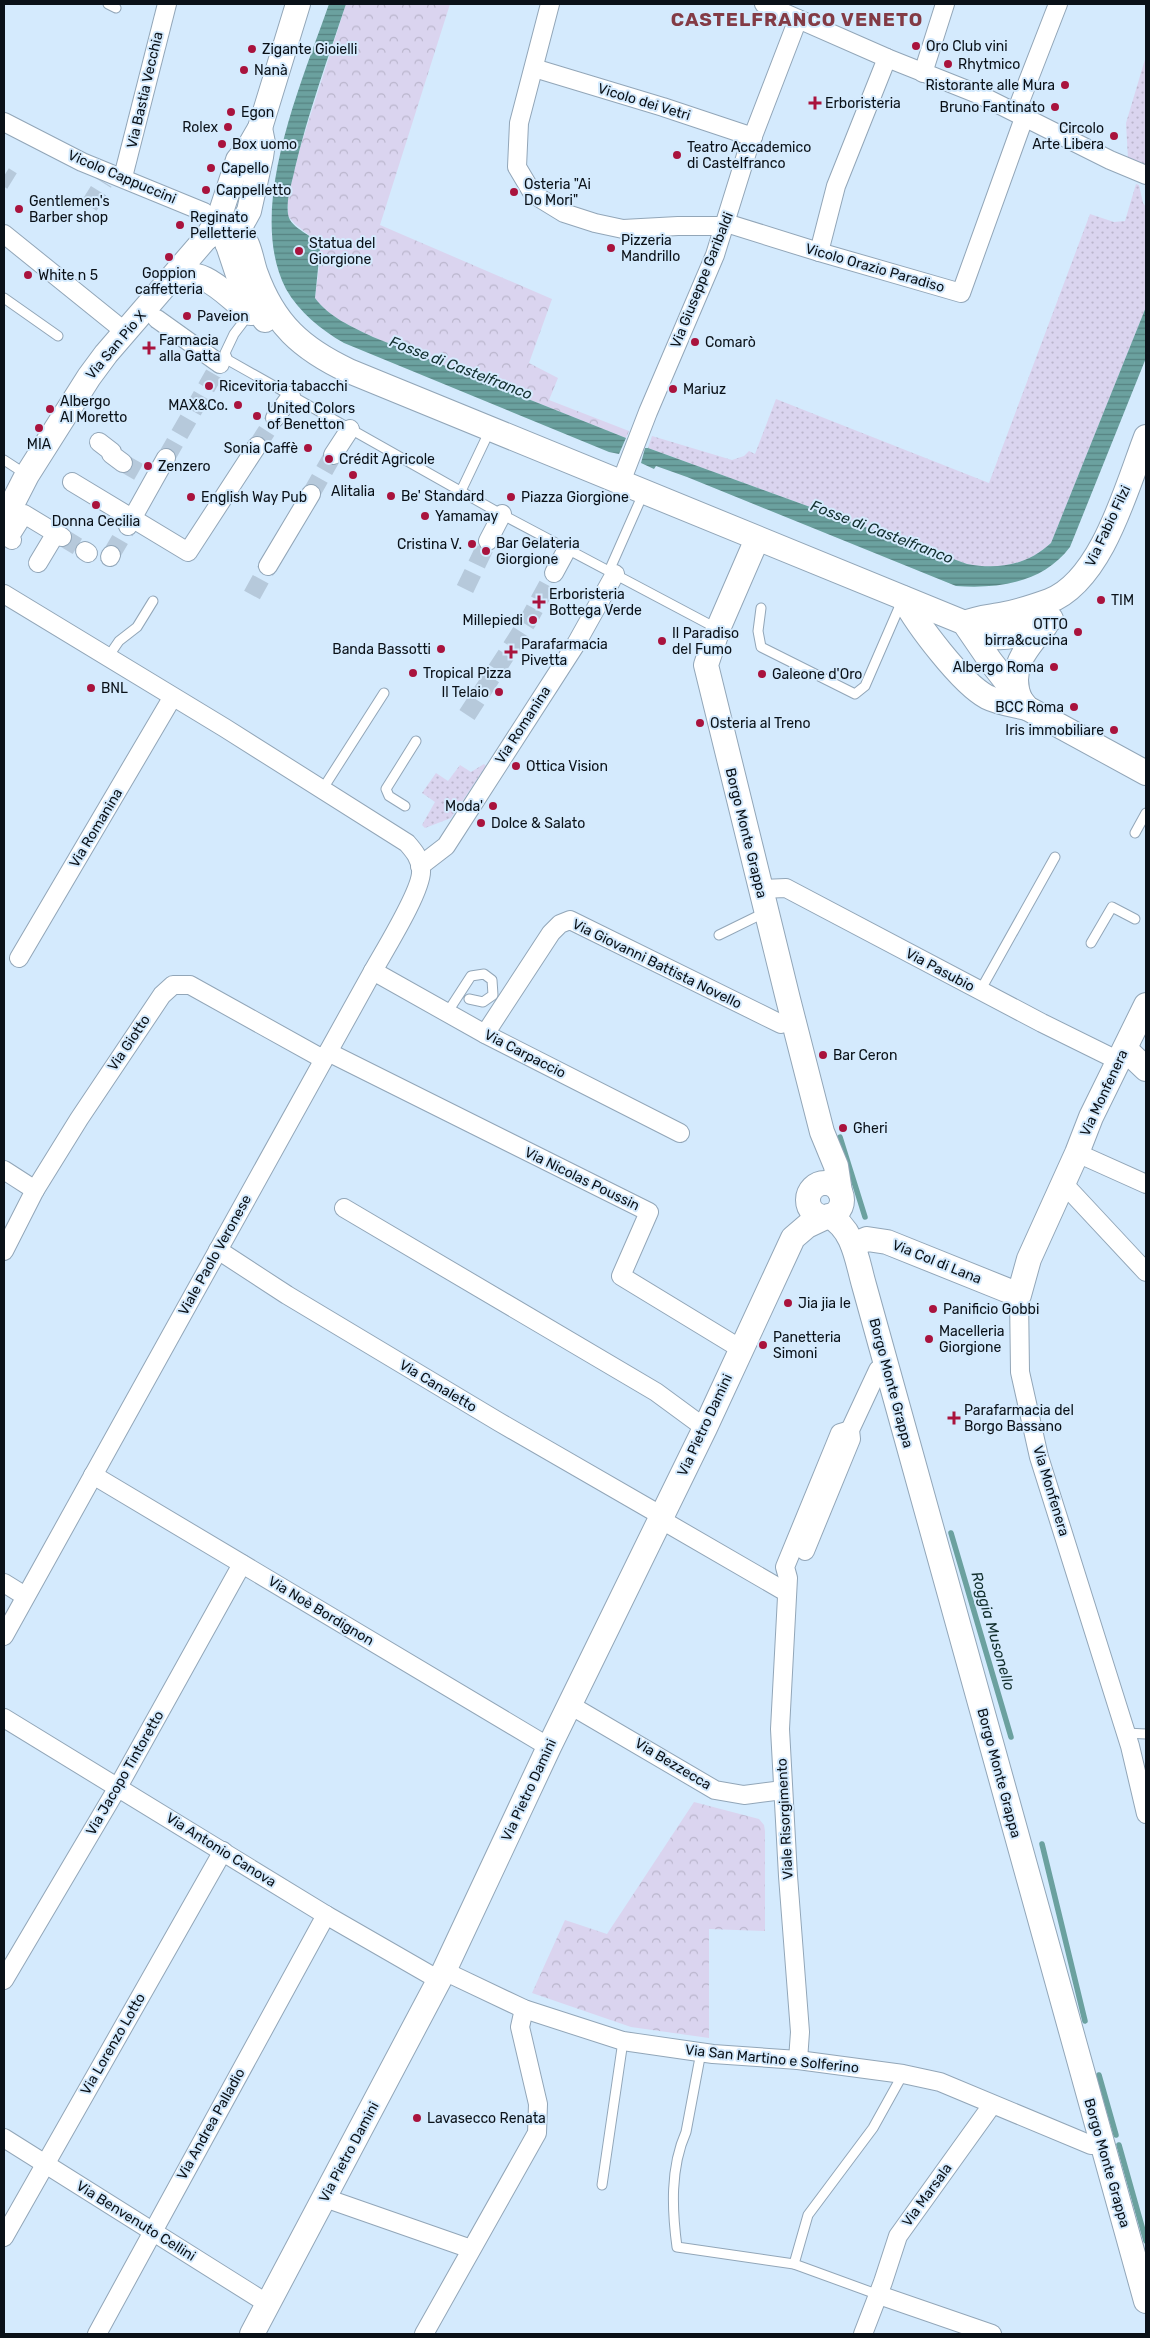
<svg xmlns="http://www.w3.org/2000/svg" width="1150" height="2338" font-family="Rubik,sans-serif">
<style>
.grass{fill:url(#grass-dots)}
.park{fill:url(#park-crowns)}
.water{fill:url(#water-rules)}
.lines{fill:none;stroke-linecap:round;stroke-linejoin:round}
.stream{stroke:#6ba19f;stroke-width:5.5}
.street-tunnel{stroke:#b6c9db;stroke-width:18;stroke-dasharray:18 9;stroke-linecap:butt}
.lane-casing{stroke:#92a6b8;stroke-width:11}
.street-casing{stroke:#92a6b8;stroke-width:20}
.secondary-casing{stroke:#92a6b8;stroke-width:26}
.lane{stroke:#fff;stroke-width:9}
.street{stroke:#fff;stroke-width:18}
.secondary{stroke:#fff;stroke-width:24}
.poi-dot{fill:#a9133d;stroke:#d4eafd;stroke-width:2}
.labels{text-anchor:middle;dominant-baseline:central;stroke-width:4;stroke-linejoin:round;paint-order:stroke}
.poi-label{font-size:14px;fill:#0a1118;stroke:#d4eafd;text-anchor:start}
.street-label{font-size:14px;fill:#0a1118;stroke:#d4eafd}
.water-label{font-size:15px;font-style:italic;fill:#122f2e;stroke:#d4eafd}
.district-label{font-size:19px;font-weight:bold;letter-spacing:1px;fill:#833b45;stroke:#d4eafd}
</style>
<defs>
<pattern id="grass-dots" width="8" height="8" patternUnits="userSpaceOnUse" patternTransform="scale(1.25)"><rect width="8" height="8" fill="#dad4ef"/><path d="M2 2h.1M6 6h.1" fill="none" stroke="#bab5cc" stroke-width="1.8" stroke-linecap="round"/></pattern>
<pattern id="park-crowns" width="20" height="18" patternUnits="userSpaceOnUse" patternTransform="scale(1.25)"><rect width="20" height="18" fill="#dad4ef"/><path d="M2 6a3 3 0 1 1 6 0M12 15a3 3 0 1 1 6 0" fill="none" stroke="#bab5cc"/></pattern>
<pattern id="water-rules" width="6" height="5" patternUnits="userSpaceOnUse" patternTransform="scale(1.25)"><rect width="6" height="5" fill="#6ba19f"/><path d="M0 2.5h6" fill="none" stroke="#568281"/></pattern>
</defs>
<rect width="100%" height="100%" fill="#d4eafd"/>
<g class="grass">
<polygon points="1146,56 1146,165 1128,159 1126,123"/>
<path d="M1136,184L1139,185L1143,203L1146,207V307L1051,543C1027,565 999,570 967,564L648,448L652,436L732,460L744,456L749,451L755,454L776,399L989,483L1090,214L1114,222L1125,221Z"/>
<polygon points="484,764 486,766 451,818 425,828 422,825 435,802 422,793 436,773 448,781 460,765 471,772"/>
</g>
<g class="park">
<path d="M346,4H450L380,225L552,299L529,363L558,378L549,400L629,431L626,438L373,337C352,327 329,317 315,298L320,259L314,239L295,224L288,216V197L300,148Z"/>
<polygon points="694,1802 759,1819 764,1825 765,1831 765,1931 709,1929 709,2038 631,2027 532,1993 565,1920 607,1934"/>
</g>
<g class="water">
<path d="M329,4H346C328,58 308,113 295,168C292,183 286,199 288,214C290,230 316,234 320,249L315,298C329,317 352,327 373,337L626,438L619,454L609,452L344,343C321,330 299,312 286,289C245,210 302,82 329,4Z"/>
<path d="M1146,307V358L1070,547C1043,583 998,589 956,586L687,477L656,466L654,469L641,463L645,448H648L967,564C999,570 1027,565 1051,543Z"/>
</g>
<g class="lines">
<g class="stream">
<polyline points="840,1137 865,1217"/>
<polyline points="951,1533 1011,1737"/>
<polyline points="1042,1844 1085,2021"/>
<polyline points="1099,2075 1116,2135"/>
<polyline points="1119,2145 1146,2241"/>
</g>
<g class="street-tunnel">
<polyline points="4,176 12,181"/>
<polyline points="89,206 104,182"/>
<polyline points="257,446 275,418"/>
<polyline points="166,458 214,374"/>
<polyline points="123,463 144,475"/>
<polyline points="311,494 333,455"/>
<polyline points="62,537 85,551"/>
<polyline points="111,555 128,526"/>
<polyline points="465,589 488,541"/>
<polyline points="252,595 268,566"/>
<polyline points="467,715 528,621 554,573"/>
</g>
<defs>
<g id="lane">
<polyline points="108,4 116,8"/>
<polyline points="4,298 58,336"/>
<polyline points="250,313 234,334 225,353 228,360 501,514 718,629"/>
<polyline points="4,460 27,475"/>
<polyline points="461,491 490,430"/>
<polyline points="609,571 643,494"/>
<polyline points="761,608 758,631 761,647 855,694 865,686 901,603"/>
<polyline points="108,657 119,641 137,627 153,601"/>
<polyline points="322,790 384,693"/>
<polyline points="405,806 389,796 386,789 416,741"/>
<polyline points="1135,833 1146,813"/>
<polyline points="719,935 766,912"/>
<polyline points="1091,943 1112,907 1135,919"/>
<polyline points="980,991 1055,857"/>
<polyline points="447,1013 471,976 484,974 492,980 493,995 483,1002 469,999"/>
<polyline points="1126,1733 1146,1734"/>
<path d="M701,2052L686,2132C670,2168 672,2210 677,2247L794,2264L879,2295"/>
<polyline points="602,2185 623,2041"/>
<polyline points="794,2264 808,2215 873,2128 903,2074"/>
</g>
<g id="street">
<polyline points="550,4 519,123 517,167 533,194 564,213 595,223 623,229 678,226 725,226"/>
<polyline points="764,4 887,58 980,95 1110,160 1146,175"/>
<polyline points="534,68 663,107 753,137"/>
<polyline points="923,73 945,4"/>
<polyline points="1016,112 1058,4"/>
<polyline points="4,122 82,162 204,212 216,224 220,232"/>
<polyline points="123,177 167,4"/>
<polyline points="726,223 819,252 961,293 1024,118"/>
<polyline points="4,234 118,326"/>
<polyline points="819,252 836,186 887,58"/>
<polyline points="157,319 220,364"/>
<polyline points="275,418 291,396"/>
<polyline points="99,442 112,452 111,454 123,463"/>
<polyline points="333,455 350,429"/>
<polyline points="72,482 188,552 257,446"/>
<polyline points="621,482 648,412 715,255 748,149 798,19"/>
<polyline points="128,526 166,458"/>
<polyline points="12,540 9,538 24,514 62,537"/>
<polyline points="488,541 502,514"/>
<polyline points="85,551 88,553"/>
<polyline points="110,557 111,555"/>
<polyline points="38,563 56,533"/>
<polyline points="268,566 311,494"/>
<polyline points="554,573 567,549"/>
<path d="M4,594L225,728L407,843C414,851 420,858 421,870C423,889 384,951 373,971L4,1636"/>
<polyline points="420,866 446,846 576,644 615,574"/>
<polyline points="760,889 786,888 1042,1023 1119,1061"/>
<polyline points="19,958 172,698"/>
<polyline points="373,971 485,1034 680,1133"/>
<polyline points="485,1034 551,933 560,924 570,920 781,1024 793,1019"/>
<polyline points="328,1052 649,1212 621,1276 741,1349"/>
<polyline points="1077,1153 1146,1184"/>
<polyline points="4,1170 35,1190"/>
<polyline points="1063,1183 1146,1272"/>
<polyline points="344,1208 656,1392 705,1428"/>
<polyline points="218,1250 287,1295 499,1422 662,1516"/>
<polyline points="4,1251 35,1190 79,1119 162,995 173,985 190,985 323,1059"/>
<polyline points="1019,1295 1020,1372 1039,1457 1130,1746 1146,1814"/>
<polyline points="93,1475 549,1747"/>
<polyline points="660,1519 786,1592"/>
<polyline points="805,1551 851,1439 850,1430 878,1370 886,1368"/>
<polyline points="4,1583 25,1596"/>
<polyline points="570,1705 715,1790 744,1795 783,1790"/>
<polyline points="4,1718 326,1915 439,1980"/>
<polyline points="444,1971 524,2009 623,2041 713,2054 798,2060 903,2074 940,2082 1091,2145 1102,2145"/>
<polyline points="4,1980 118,1787 242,1564"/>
<polyline points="798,2060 800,2032 788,1876 780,1729 788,1578 785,1567 840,1433 850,1430"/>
<polyline points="4,2138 268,2304"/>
<polyline points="325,2198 471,2249"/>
<polyline points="4,2237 223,1851"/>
<polyline points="879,2295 992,2334"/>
<polyline points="97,2334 326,1915"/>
<polyline points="424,2334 537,2133 538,2104 520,2027 524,2009"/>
<polyline points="863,2334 883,2282 898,2236 992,2105"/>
</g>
<g id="secondary">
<polyline points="226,228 227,242 243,290 265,320"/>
<path d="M206,238C216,232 227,224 238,232C250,241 251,261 256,274C274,324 302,349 349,371L965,623C992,647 1023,637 1051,619"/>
<polyline points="227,243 239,229 249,211 261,157 263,143 260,128"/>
<path d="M174,278C206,265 227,298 251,313"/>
<polyline points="4,520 27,475 89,377 106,354 206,238 218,221 238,160 249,147 260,128 298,4"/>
<polyline points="757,539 718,629 706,665 788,999 822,1132 836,1166 840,1192"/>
<path d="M903,598C917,624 961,683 987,697C999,703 1014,705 1027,708"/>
<path d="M965,623C978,617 991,617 1005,614C1020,611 1035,606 1049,601C1102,581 1127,486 1146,437"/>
<polyline points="967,627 991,662 1027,708 1146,773"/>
<path d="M1021,701C1006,670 1027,647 1046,625"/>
<polyline points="1125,1049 1146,1069"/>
<circle cx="825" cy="1200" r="17"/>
<path d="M829,1216C854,1229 857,1261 864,1285L1146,2301"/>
<polyline points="853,1245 867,1239 887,1242 1019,1295 1029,1259 1077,1153 1091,1117 1146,1005"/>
<polyline points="252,2334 444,1971 549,1747 705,1428 793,1238 807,1226 826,1217"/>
</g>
</defs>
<use href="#lane" class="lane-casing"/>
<use href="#street" class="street-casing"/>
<use href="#secondary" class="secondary-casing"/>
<use href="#lane" class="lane"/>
<use href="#street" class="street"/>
<use href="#secondary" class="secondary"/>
</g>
<g class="poi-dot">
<circle cx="916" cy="46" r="5"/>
<circle cx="252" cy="49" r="5"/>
<circle cx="948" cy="64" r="5"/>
<circle cx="244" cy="70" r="5"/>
<circle cx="1065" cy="85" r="5"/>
<path d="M812.5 95.5h5v5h5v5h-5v5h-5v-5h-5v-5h5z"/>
<circle cx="1055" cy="107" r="5"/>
<circle cx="231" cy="112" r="5"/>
<circle cx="228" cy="127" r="5"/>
<circle cx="1114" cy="136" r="5"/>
<circle cx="222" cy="144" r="5"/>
<circle cx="677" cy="155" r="5"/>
<circle cx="211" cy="168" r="5"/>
<circle cx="206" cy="190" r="5"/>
<circle cx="514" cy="192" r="5"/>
<circle cx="19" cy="209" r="5"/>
<circle cx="180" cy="225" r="5"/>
<circle cx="611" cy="248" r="5"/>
<circle cx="299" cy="251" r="5"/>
<circle cx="169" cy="257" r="5"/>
<circle cx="28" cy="275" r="5"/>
<circle cx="187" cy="316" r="5"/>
<circle cx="695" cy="342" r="5"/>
<path d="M146.5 340.5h5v5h5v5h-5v5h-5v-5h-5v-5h5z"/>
<circle cx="209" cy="386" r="5"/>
<circle cx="673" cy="389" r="5"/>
<circle cx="238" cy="405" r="5"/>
<circle cx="50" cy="409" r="5"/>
<circle cx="257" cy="416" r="5"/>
<circle cx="39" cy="428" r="5"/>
<circle cx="308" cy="448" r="5"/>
<circle cx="329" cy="459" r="5"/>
<circle cx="148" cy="466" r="5"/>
<circle cx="353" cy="475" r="5"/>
<circle cx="391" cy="496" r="5"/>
<circle cx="191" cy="497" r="5"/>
<circle cx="511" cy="497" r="5"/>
<circle cx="96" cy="505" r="5"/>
<circle cx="425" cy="516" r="5"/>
<circle cx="472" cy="544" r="5"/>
<circle cx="486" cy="551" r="5"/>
<circle cx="1101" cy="600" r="5"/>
<path d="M536.5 594.5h5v5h5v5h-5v5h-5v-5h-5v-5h5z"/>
<circle cx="533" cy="620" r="5"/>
<circle cx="1078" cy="632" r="5"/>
<circle cx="662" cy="641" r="5"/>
<circle cx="441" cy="649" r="5"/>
<path d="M508.5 644.5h5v5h5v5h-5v5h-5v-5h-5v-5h5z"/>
<circle cx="1054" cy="667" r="5"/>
<circle cx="413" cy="673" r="5"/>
<circle cx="762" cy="674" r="5"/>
<circle cx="91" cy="688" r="5"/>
<circle cx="499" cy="692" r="5"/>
<circle cx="1074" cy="707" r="5"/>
<circle cx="700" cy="723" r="5"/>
<circle cx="1114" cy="730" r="5"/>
<circle cx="516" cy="766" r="5"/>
<circle cx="493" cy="806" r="5"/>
<circle cx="481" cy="823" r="5"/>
<circle cx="823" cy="1055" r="5"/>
<circle cx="843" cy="1128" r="5"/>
<circle cx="788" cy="1303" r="5"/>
<circle cx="933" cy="1309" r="5"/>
<circle cx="929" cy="1339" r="5"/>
<circle cx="763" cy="1345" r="5"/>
<path d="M951.5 1410.5h5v5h5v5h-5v5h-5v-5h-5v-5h5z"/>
<circle cx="417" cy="2118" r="5"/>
</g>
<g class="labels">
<g class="poi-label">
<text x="926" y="46">Oro Club vini</text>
<text x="262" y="49">Zigante Gioielli</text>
<text x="958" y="64">Rhytmico</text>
<text x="254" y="70">Nanà</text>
<text x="1055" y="85" text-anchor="end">Ristorante alle Mura</text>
<text x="825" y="103">Erboristeria</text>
<text x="1045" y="107" text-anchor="end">Bruno Fantinato</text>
<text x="241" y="112">Egon</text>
<text x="218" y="127" text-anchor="end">Rolex</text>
<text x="1104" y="128" text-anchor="end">Circolo<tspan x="1104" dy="16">Arte Libera</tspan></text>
<text x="232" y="144">Box uomo</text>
<text x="687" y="147">Teatro Accademico<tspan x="687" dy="16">di Castelfranco</tspan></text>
<text x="221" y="168">Capello</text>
<text x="524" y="184">Osteria "Ai<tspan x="524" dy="16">Do Mori"</tspan></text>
<text x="216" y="190">Cappelletto</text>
<text x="29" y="201">Gentlemen's<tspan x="29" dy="16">Barber shop</tspan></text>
<text x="190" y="217">Reginato<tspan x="190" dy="16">Pelletterie</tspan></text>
<text x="621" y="240">Pizzeria<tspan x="621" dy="16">Mandrillo</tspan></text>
<text x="309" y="243">Statua del<tspan x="309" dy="16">Giorgione</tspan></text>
<text x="169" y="273" text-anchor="middle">Goppion<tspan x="169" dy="16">caffetteria</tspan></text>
<text x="38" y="275">White n 5</text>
<text x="197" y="316">Paveion</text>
<text x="159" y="340">Farmacia<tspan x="159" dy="16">alla Gatta</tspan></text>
<text x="705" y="342">Comarò</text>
<text x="219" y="386">Ricevitoria tabacchi</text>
<text x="683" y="389">Mariuz</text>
<text x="60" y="401">Albergo<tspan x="60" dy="16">Al Moretto</tspan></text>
<text x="228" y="405" text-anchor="end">MAX&amp;Co.</text>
<text x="267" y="408">United Colors<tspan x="267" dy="16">of Benetton</tspan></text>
<text x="39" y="444" text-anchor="middle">MIA</text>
<text x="298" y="448" text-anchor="end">Sonia Caffè</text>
<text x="339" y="459">Crédit Agricole</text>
<text x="158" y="466">Zenzero</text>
<text x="353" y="491" text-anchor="middle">Alitalia</text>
<text x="401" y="496">Be' Standard</text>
<text x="201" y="497">English Way Pub</text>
<text x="521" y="497">Piazza Giorgione</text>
<text x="435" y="516">Yamamay</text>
<text x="96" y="521" text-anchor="middle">Donna Cecilia</text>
<text x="496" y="543">Bar Gelateria<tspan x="496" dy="16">Giorgione</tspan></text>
<text x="462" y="544" text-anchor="end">Cristina V.</text>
<text x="549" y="594">Erboristeria<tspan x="549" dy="16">Bottega Verde</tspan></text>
<text x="1111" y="600">TIM</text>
<text x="523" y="620" text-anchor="end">Millepiedi</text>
<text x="1068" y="624" text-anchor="end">OTTO<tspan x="1068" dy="16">birra&amp;cucina</tspan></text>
<text x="672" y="633">Il Paradiso<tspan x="672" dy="16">del Fumo</tspan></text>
<text x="521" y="644">Parafarmacia<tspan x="521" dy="16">Pivetta</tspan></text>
<text x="431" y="649" text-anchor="end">Banda Bassotti</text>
<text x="1044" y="667" text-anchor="end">Albergo Roma</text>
<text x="423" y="673">Tropical Pizza</text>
<text x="772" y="674">Galeone d'Oro</text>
<text x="101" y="688">BNL</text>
<text x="489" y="692" text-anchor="end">Il Telaio</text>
<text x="1064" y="707" text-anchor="end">BCC Roma</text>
<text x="710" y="723">Osteria al Treno</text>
<text x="1104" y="730" text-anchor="end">Iris immobiliare</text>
<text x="526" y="766">Ottica Vision</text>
<text x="483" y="806" text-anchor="end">Moda'</text>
<text x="491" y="823">Dolce &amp; Salato</text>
<text x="833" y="1055">Bar Ceron</text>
<text x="853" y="1128">Gheri</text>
<text x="798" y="1303">Jia jia le</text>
<text x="943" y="1309">Panificio Gobbi</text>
<text x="939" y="1331">Macelleria<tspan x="939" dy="16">Giorgione</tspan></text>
<text x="773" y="1337">Panetteria<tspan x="773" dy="16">Simoni</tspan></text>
<text x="964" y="1410">Parafarmacia del<tspan x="964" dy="16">Borgo Bassano</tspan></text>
<text x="427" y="2118">Lavasecco Renata</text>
</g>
<g class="street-label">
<text transform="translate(145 90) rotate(-77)">Via Bastia Vecchia</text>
<text transform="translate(644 102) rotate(17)">Vicolo dei Vetri</text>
<text transform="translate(122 177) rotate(23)">Vicolo Cappuccini</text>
<text transform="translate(875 268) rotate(16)">Vicolo Orazio Paradiso</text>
<text transform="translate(702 280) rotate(-68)">Via Giuseppe Garibaldi</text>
<text transform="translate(116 345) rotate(-50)">Via San Pio X</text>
<text transform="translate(1108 526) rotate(-65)">Via Fabio Filzi</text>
<text transform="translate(523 725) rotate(-57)">Via Romanina</text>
<text transform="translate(96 828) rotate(-59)">Via Romanina</text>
<text transform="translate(746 833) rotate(76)">Borgo Monte Grappa</text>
<text transform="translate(657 964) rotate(26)">Via Giovanni Battista Novello</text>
<text transform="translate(940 970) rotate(28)">Via Pasubio</text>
<text transform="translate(129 1043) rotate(-56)">Via Giotto</text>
<text transform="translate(525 1054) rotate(27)">Via Carpaccio</text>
<text transform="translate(1104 1093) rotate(-65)">Via Monfenera</text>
<text transform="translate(582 1179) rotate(26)">Via Nicolas Poussin</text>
<text transform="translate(215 1255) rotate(-61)">Viale Paolo Veronese</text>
<text transform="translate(937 1262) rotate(22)">Via Col di Lana</text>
<text transform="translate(891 1383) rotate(75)">Borgo Monte Grappa</text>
<text transform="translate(438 1386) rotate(31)">Via Canaletto</text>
<text transform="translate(705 1425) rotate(-65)">Via Pietro Damini</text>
<text transform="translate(1051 1491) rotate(73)">Via Monfenera</text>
<text transform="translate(321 1611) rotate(31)">Via Noè Bordignon</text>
<text transform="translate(673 1764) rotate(31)">Via Bezzecca</text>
<text transform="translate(125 1773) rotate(-60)">Via Jacopo Tintoretto</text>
<text transform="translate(999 1773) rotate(75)">Borgo Monte Grappa</text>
<text transform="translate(529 1790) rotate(-65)">Via Pietro Damini</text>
<text transform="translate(785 1819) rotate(-93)">Viale Risorgimento</text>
<text transform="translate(221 1850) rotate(32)">Via Antonio Canova</text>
<text transform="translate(113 2044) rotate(-60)">Via Lorenzo Lotto</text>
<text transform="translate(772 2059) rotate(6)">Via San Martino e Solferino</text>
<text transform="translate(211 2124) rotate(-61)">Via Andrea Palladio</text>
<text transform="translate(349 2152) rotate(-62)">Via Pietro Damini</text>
<text transform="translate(1107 2163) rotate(74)">Borgo Monte Grappa</text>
<text transform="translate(927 2195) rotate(-54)">Via Marsala</text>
<text transform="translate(136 2221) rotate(32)">Via Benvenuto Cellini</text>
</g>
<g class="water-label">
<text transform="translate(461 368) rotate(21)">Fosse di Castelfranco</text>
<text transform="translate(882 532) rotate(21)">Fosse di Castelfranco</text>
<text transform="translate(993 1631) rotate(74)">Roggia Musonello</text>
</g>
<g class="district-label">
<text x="797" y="19">CASTELFRANCO VENETO</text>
</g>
</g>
<rect width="1150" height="2338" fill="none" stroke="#0a1118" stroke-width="10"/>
</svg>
